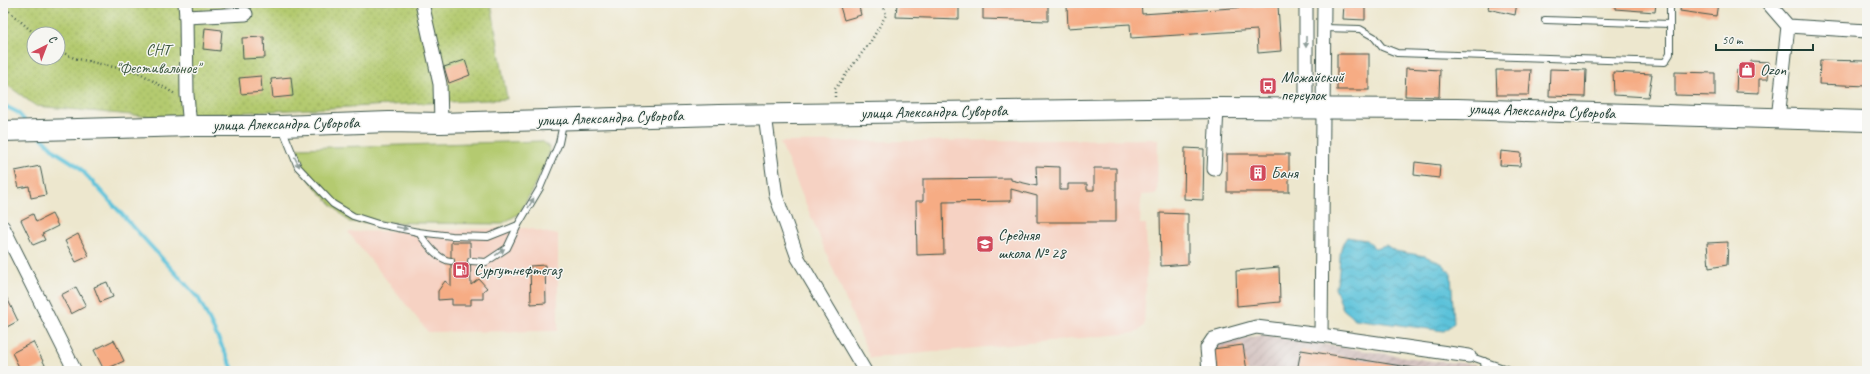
<svg xmlns="http://www.w3.org/2000/svg" width="1870" height="374" font-family="Caveat,sans-serif">
<style>
.built{fill:#f6d2c3}
.industrial{fill:url(#industrial-furrows)}
.grass{fill:#b4ca6f;stroke:#6a8452}
.garden{fill:url(#garden-dots);stroke:#6a8452;fill-rule:evenodd}
.water{fill:url(#water-waves);stroke:#3e8087}
.lines{fill:none;stroke-linecap:round;stroke-linejoin:round}
.stream{stroke:#5cc2da;stroke-width:4}
.building{fill:#f6ac84}
.lane-casing{stroke:#3e564b;stroke-width:8}
.street-casing{stroke:#3e564b;stroke-width:15}
.primary-casing{stroke:#3e564b;stroke-width:22}
.path{stroke:#3e564b;stroke-width:2.5;stroke-dasharray:1 3;stroke-linecap:butt}
.lane{stroke:#fff;stroke-width:6}
.street{stroke:#fff;stroke-width:13}
.primary{stroke:#fff;stroke-width:20}
.oneway{fill:#8f9e9a}
.labels{text-anchor:middle;dominant-baseline:central;stroke-width:3;stroke-linejoin:round;paint-order:stroke}
.park-label{font-size:16px;fill:#3d5940;stroke:#f6f6f2}
.poi-label{font-size:16px;fill:#1f3d34;stroke:#f6f6f2;text-anchor:start}
.street-label{font-size:16px;fill:#1f3d34;stroke:#f6f6f2}
</style>
<defs>
<pattern id="industrial-furrows" width="10" height="10" patternUnits="userSpaceOnUse"><rect width="10" height="10" fill="#d1bfbd"/><path d="M-1 1l2-2M0 10L10 0M9 11l2-2" fill="none" stroke="#a99c9a"/></pattern>
<pattern id="garden-dots" width="8" height="8" patternUnits="userSpaceOnUse"><rect width="8" height="8" fill="#b4ca6f"/><path d="M2 2h.1M6 6h.1" fill="none" stroke="#9aae61" stroke-width="1.8" stroke-linecap="round"/></pattern>
<pattern id="water-waves" width="16" height="10" patternUnits="userSpaceOnUse"><rect width="16" height="10" fill="#5cc2da"/><path d="M0 5q4-4 8 0t8 0" fill="none" stroke="#4b9fb2"/></pattern>
</defs>
<rect width="100%" height="100%" fill="#f6f6f2"/>
<filter id="ink" filterUnits="userSpaceOnUse"><feTurbulence type="fractalNoise" baseFrequency=".025" numOctaves="2"/><feDisplacementMap in="SourceGraphic" scale="8" xChannelSelector="R" yChannelSelector="G"/><feConvolveMatrix kernelMatrix="1 2 1 2 8 2 1 2 1" color-interpolation-filters="sRGB"/></filter>
<filter id="wash" filterUnits="userSpaceOnUse"><feTurbulence type="fractalNoise" baseFrequency=".012" numOctaves="4" result="noise"/><feDisplacementMap in="SourceGraphic" scale="16" xChannelSelector="R" yChannelSelector="G"/><feGaussianBlur stdDeviation="0.9" result="paint"/><feColorMatrix in="noise" values="0 0 0 0 0 0 0 0 0 0 0 0 0 0 0 0 0 1.4 0 .05"/><feComposite in="paint" operator="in"/></filter>
<g filter="url(#wash)">
<rect width="100%" height="100%" fill="#ede7ce"/>
<g class="built">
<polygon points="1158,139 1157,194 1141,195 1140,224 1146,224 1147,263 1144,326 1135,333 870,358 780,142"/>
<polygon points="526,228 558,235 558,331 428,332 348,232"/>
</g>
<polygon class="industrial" points="1263,335 1432,361 1476,364 1478,371 1220,371 1217,343"/>
<polygon class="grass" points="542,141 550,148 547,161 520,213 501,224 349,222 321,194 301,169 298,148"/>
<path class="garden" d="M3,3H491L507,99L153,117L36,106L3,82ZM34,34H58V58H34Z"/>
<path class="water" d="M1347,237L1366,240L1375,248L1386,245L1395,251L1425,256L1443,264L1451,274L1454,323L1444,331L1355,319L1343,309L1335,288C1343,271 1335,252 1347,237Z"/>
<g class="lines">
<g class="stream">
<polyline points="3,105 17,112 27,123"/>
<polyline points="41,137 56,152 78,166 199,299 234,371"/>
</g>
</g>
<g id="blocks">
<g class="building">
<polygon points="839,3 858,3 861,15 844,20"/>
<polygon points="897,3 959,3 959,19 896,17"/>
<polygon points="983,3 1048,3 1048,21 983,19"/>
<polygon points="1111,3 1141,3 1142,14 1278,5 1281,51 1258,53 1257,30 1131,38 1130,24 1068,28 1067,6"/>
<polygon points="1344,3 1365,3 1365,20 1343,19"/>
<polygon points="1406,3 1430,3 1429,6"/>
<polygon points="1489,3 1517,3 1515,15 1488,9"/>
<polygon points="1575,3 1595,3 1595,6"/>
<polygon points="1615,3 1656,3 1655,12 1615,9"/>
<polygon points="1681,3 1718,3 1716,16 1680,11"/>
<polygon points="205,28 222,30 220,51 203,49"/>
<polygon points="264,37 265,58 243,59 242,38"/>
<rect x="1337" y="54" width="32" height="36"/>
<polygon points="465,60 470,75 449,83 444,67"/>
<polygon points="1820,60 1867,61 1867,86 1819,84"/>
<polygon points="1751,61 1769,62 1768,79 1759,79 1759,93 1736,92 1737,70 1751,71"/>
<polygon points="1406,68 1440,70 1439,97 1405,96"/>
<polygon points="1550,69 1586,70 1585,97 1549,96"/>
<polygon points="1496,70 1531,70 1529,95 1497,95"/>
<polygon points="1613,72 1652,74 1648,97 1614,95"/>
<polygon points="1675,72 1715,73 1715,96 1675,95"/>
<polygon points="261,76 262,92 241,94 239,78"/>
<polygon points="291,77 293,96 273,98 271,79"/>
<polygon points="1185,148 1204,149 1203,200 1184,199"/>
<polygon points="1501,151 1521,153 1520,166 1500,165"/>
<rect x="1227" y="154" width="62" height="38"/>
<polygon points="1415,162 1440,165 1439,178 1414,175"/>
<polygon points="40,166 46,195 31,198 29,186 19,188 15,171"/>
<polygon points="1036,166 1060,167 1060,190 1068,190 1068,184 1087,184 1087,190 1094,190 1094,168 1116,168 1116,222 1037,222 1037,196 1011,189 1011,201 943,202 944,254 917,255 916,201 923,201 923,179 1011,178 1011,180 1037,186"/>
<polygon points="1160,213 1188,214 1188,264 1161,266"/>
<polygon points="33,214 36,222 52,214 58,226 42,234 45,240 33,245 21,220"/>
<polygon points="78,234 89,256 76,262 65,241"/>
<polygon points="451,242 470,242 471,285 479,279 487,288 483,291 483,299 471,299 471,305 452,305 452,299 438,300 438,291 445,281 451,286"/>
<polygon points="1728,242 1727,265 1709,268 1707,243"/>
<polygon points="545,265 546,303 531,304 530,266"/>
<polygon points="1279,267 1280,302 1237,306 1236,271"/>
<polygon points="107,282 113,297 100,302 94,287"/>
<polygon points="76,287 86,306 71,314 61,295"/>
<polygon points="7,298 18,321 5,328 3,324 3,300"/>
<polygon points="114,340 124,361 104,370 94,350"/>
<polygon points="33,342 45,365 32,371 21,371 12,353"/>
<polygon points="1243,345 1247,371 1216,371 1213,349"/>
<polygon points="1301,350 1427,370 1426,371 1297,371"/>
</g>
</g>
</g>
<g filter="url(#ink)">
<use href="#blocks" fill-opacity="0" stroke="#3e564b" stroke-width="1"/>
<g class="lines">
<defs>
<g id="lane">
<polyline points="1545,20 1670,24"/>
<polyline points="1324,28 1360,29 1374,37 1382,47 1397,53 1665,62 1670,54 1670,3"/>
<polyline points="283,130 298,167 333,204 353,216 378,224 418,232 452,236 488,237 518,225 540,188 559,143 563,123"/>
<path d="M418,232C426,242 437,260 451,261"/>
<polyline points="471,261 486,262 507,248 518,225"/>
<polyline points="1469,356 1512,371"/>
<polyline points="1484,361 1485,371"/>
</g>
<g id="street">
<polyline points="185,3 186,17"/>
<polyline points="422,3 440,84 441,123"/>
<polyline points="1768,3 1788,26 1867,31"/>
<polyline points="1306,108 1306,3"/>
<polyline points="765,115 776,196 798,258 865,371"/>
<polyline points="1778,119 1788,26"/>
<polyline points="190,126 187,95 186,17 246,14"/>
<polyline points="1214,169 1217,108"/>
<polyline points="3,227 75,371"/>
<polyline points="1321,335 1324,3"/>
<polyline points="1209,371 1207,348 1213,339 1256,327 1321,335 1469,356"/>
</g>
<polyline id="primary" points="3,131 190,126 281,126 389,122 441,123 719,115 1217,108 1457,109 1867,121"/>
</defs>
<use href="#lane" class="lane-casing"/>
<use href="#street" class="street-casing"/>
<use href="#primary" class="primary-casing"/>
<g class="path">
<polyline points="3,6 35,34"/>
<polyline points="58,50 74,58 140,73 175,94"/>
<polyline points="835,97 835,89 871,41 886,15 883,3"/>
</g>
<use href="#lane" class="lane"/>
<use href="#street" class="street"/>
<use href="#primary" class="primary"/>
</g>
<defs><path id="oneway-solid" d="M-6-.8H1V-3.2L6.5 0L1 3.2V.8H-6Z"/></defs>
<g class="oneway">
<use href="#oneway-solid" transform="translate(1306 42) rotate(90)"/>
<use href="#oneway-solid" transform="translate(297 162) rotate(64)"/>
<use href="#oneway-solid" transform="translate(531 203) rotate(-60)"/>
<use href="#oneway-solid" transform="translate(402 228) rotate(11)"/>
<use href="#oneway-solid" transform="translate(500 252) rotate(-36)"/>
</g>
</g>
<defs>
<symbol id="shop-square" viewBox="-11 -11 22 22"><rect x="-9" y="-9" width="18" height="18" rx="4" fill="#d1495b" stroke="#f6f6f2"/><path d="M-5-2.5h2.3a2.7 3.5 0 0 1 5.4 0H5L5.5 6h-11ZM-1.5-2.5h3a1.5 2.3 0 0 0-3 0Z" fill="#fff"/></symbol>
<symbol id="bus-square" viewBox="-11 -11 22 22"><rect x="-9" y="-9" width="18" height="18" rx="4" fill="#d1495b" stroke="#f6f6f2"/><path d="M-5-6H5V4H4V6H2V4H-2V6H-4V4H-5ZM-3.5-4V0h7V-4ZM-3.5 1.2v1.5H-2V1.2ZM2 1.2v1.5H3.5V1.2Z" fill="#fff"/></symbol>
<symbol id="building-square" viewBox="-11 -11 22 22"><rect x="-9" y="-9" width="18" height="18" rx="4" fill="#d1495b" stroke="#f6f6f2"/><path d="M-4-6H4V6H1V3H-1V6H-4ZM-2.5-4.3h1.7v1.8h-1.7ZM.8-4.3h1.7v1.8H.8ZM-2.5-1h1.7V.8h-1.7ZM.8-1h1.7V.8H.8Z" fill="#fff"/></symbol>
<symbol id="school-square" viewBox="-11 -11 22 22"><rect x="-9" y="-9" width="18" height="18" rx="4" fill="#d1495b" stroke="#f6f6f2"/><path d="M0-5L7-2L0 1L-7-2ZM-4 1L0 2.5L4 1V4Q0 6-4 4Z" fill="#fff"/></symbol>
<symbol id="fuel-square" viewBox="-11 -11 22 22"><rect x="-9" y="-9" width="18" height="18" rx="4" fill="#d1495b" stroke="#f6f6f2"/><path d="M-5.5-6h7V0h2V4h1.3V-2.5L3-4.5l.8-.8L6-3V5H2.5V1h-1V6h-7ZM-4.2-4.7v3.2H.2V-4.7Z" fill="#fff"/></symbol>
</defs>
<g fill-rule="evenodd">
<use href="#shop-square" x="1737" y="60" width="20" height="20"/>
<use href="#bus-square" x="1258" y="76" width="20" height="20"/>
<use href="#building-square" x="1248" y="163" width="20" height="20"/>
<use href="#school-square" x="975" y="234" width="20" height="20"/>
<use href="#fuel-square" x="451" y="260" width="20" height="20"/>
</g>
<g class="labels">
<g class="park-label">
<text x="158" y="50">СНТ<tspan x="158" dy="18">"Фестивальное"</tspan></text>
</g>
<g class="poi-label">
<text x="1760" y="70">Ozon</text>
<text x="1281" y="77">Можайский<tspan x="1281" dy="18">переулок</tspan></text>
<text x="1271" y="173">Баня</text>
<text x="998" y="235">Средняя<tspan x="998" dy="18">школа № 28</tspan></text>
<text x="474" y="270">Сургутнефтегаз</text>
</g>
<g class="street-label">
<text transform="translate(1542 111) rotate(2)">улица Александра Суворова</text>
<text transform="translate(934 112) rotate(-1)">улица Александра Суворова</text>
<text transform="translate(610 118) rotate(-2)">улица Александра Суворова</text>
<text transform="translate(286 124) rotate(-1)">улица Александра Суворова</text>
</g>
</g>
<rect width="1870" height="374" fill="none" stroke="#f6f6f2" stroke-width="16"/>
<g transform="translate(46 46) rotate(42)"><circle r="19" fill="#f6f6f2" stroke="#a0aca6"/>
<path d="M0-3L7 15L0 10L-7 15Z" fill="#d1495b"/>
<text y="-6" font-size="11" font-weight="bold" text-anchor="middle" fill="#1f3d34">С</text>
</g>
<path d="M1716 44v6h97v-6" fill="none" stroke="#1f3d34" stroke-width="2"/>
<text x="1722" y="44" font-size="12" fill="#1f3d34" stroke="#f6f6f2" stroke-width="3" paint-order="stroke">50 m</text>
</svg>
